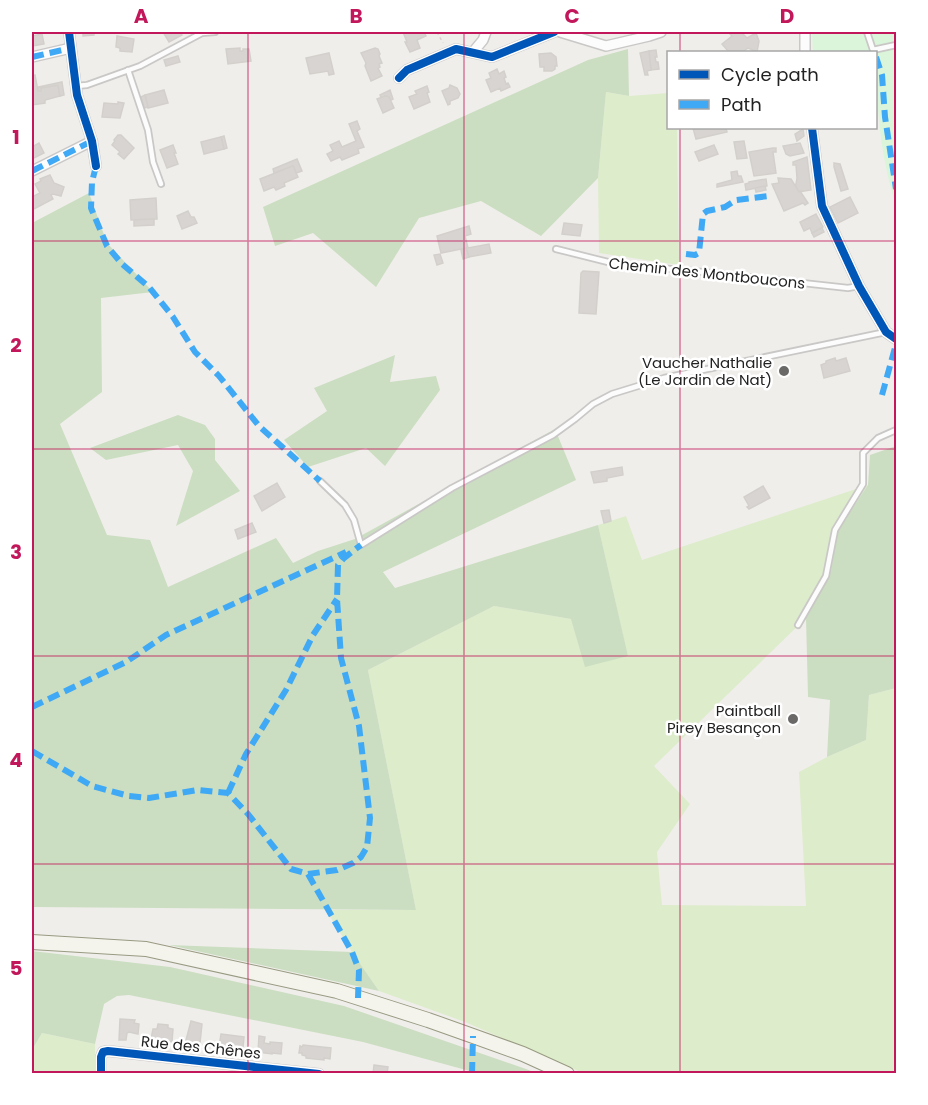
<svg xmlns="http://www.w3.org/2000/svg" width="928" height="1105" font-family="Poppins,sans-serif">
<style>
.grass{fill:#ddeccb}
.forest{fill:#cbdec1}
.park{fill:#daf5da}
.building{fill:#d7d4d2;stroke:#d3d0cc;stroke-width:1.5}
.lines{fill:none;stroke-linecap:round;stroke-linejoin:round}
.lane-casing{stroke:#c9c8c7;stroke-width:8}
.street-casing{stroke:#c9c8c7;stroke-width:12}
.secondary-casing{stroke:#999a82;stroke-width:16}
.path{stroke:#dccecd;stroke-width:1.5;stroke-dasharray:3 3;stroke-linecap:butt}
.lane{stroke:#fdfcfc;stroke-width:4.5}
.street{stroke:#fdfcfc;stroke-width:9}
.secondary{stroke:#f4f4ed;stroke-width:14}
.quiet{stroke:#3fa9f5;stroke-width:6;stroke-dasharray:12 6;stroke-linecap:butt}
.cycleway-casing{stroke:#fff;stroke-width:11}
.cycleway{stroke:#0057b8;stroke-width:8}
.grid{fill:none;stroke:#c2185b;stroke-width:1.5;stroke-opacity:0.55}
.poi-dot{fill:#6a6968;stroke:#fff;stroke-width:2}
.labels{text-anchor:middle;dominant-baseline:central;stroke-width:5;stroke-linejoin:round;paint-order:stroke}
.street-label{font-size:15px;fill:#222;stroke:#fff}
.poi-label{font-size:15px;fill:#222;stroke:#fff;text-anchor:end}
.neatline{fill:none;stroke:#c2185b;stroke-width:2}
.grid-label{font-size:20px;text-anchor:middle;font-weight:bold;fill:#c2185b}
</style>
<rect width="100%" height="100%" fill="#f0eeeb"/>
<g class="grass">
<polygon points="606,92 629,96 668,93 668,128 677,128 679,265 599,253 598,178"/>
<polygon points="868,485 838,530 831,571 806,618 654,766 690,804 657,852 662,905 806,906 799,772 827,757 866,740 869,695 896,688 896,1073 583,1073 465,1022 379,991 352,952 326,910 416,910 368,670 494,606 571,619 628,657 598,525 626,516 642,560"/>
<polygon points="42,1033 95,1044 95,1073 32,1074 32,1050"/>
</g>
<g class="forest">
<polygon points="628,49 629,96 606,92 598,178 541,236 481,201 419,218 376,287 313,233 275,246 263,207 588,60"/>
<polygon points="89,193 107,243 153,292 101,298 102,392 60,424 107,535 150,540 168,587 276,538 293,563 318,551 355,539 555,429 576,480 383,572 395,588 598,525 628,656 585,667 571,619 494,606 368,670 416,910 32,907 32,223"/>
<polygon points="395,355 390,382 436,376 440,390 385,466 366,448 308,467 284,440 327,411 314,388"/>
<polygon points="178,415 205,425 215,439 215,460 240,491 176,526 193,471 178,445 106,460 90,448"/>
<polygon points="896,446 896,688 869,695 866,740 827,757 830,700 808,697 806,618 831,571 838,530 868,485 870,455"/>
<polygon points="169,945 352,952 379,991"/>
<polygon points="32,951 170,967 344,1006 526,1069 536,1073 477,1073 363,1042 129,995 117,996 104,1004 95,1044 42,1033 32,1050"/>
</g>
<path class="park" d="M812,32H896V205C880,156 876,104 876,52H813Z"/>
<g class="building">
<polygon points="83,32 94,32 94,35 83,36"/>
<polygon points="163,32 180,32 182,35 169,42"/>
<polygon points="403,32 424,32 426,36 417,40 420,48 410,52 405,42 407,42"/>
<polygon points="731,32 744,32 743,34 747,38 756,33 759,41 757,52 748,48 744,51 745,52 729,52 722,44 732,36 729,33"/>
<polygon points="42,34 44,44 32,46 32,36"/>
<polygon points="117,36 134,39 132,52 120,51 120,48 116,47"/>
<polygon points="240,48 240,51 243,51 243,49 249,49 251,61 228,64 226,49"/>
<polygon points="375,48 378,49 380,54 379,56 382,63 379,64 380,67 378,68 382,76 371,81 365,66 366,63 361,53"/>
<polygon points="656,50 657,57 655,57 656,62 658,62 659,69 651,70 649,51"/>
<polygon points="649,51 651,70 647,71 648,75 645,75 640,53"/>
<polygon points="329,53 334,74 329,75 328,71 310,74 306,58"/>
<polygon points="551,53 556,57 557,66 555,66 555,69 552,71 544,71 544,67 540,67 539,54"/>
<polygon points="178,56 180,62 166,66 164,60"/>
<polygon points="497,69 499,74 504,71 506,77 504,78 506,84 508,83 510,87 501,91 500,88 491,92 486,80 491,78 489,73"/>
<polygon points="32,75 35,75 38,91 41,91 41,88 58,85 60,96 45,100 45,103 32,105"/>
<polygon points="62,82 64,95 60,96 58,85 41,88 41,91 38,91 38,87"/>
<polygon points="450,85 457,88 460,94 458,98 450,101 450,104 448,105 442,91 449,88"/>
<polygon points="427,86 429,92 427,93 430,102 414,109 409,97 417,94 415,91"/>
<polygon points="164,90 168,103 148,108 145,95"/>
<polygon points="390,90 393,99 391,100 389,97 385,96 381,98 380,95"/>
<polygon points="145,95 148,107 144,108 141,97"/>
<polygon points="385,96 389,97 394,108 383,113 377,99"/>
<polygon points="118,102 124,103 120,118 102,117 104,103 118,104"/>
<polygon points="357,121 360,129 357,131 364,147 358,149 359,153 342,160 340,157 331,161 327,154 333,151 330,145 339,141 342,147 356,141 349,124"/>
<polygon points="693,128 726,128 727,132 696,139"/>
<polygon points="803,129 804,136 797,141 795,134"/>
<polygon points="118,135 121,135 134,148 124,159 118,154 120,152 112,145 115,141 114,140"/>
<polygon points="224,136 227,148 224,149 221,137"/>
<polygon points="221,137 224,149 204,154 201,142"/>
<polygon points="744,141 747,158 737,159 734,142"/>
<polygon points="39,143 44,153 32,159 32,147"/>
<polygon points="800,143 804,153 790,156 786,154 783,146"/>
<polygon points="173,145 176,153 174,153 178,164 167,168 160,150"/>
<polygon points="714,145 718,154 699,161 695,152"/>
<polygon points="773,148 776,148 776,152 773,152 776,173 754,176 749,152"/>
<polygon points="807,157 811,190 799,192 795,185 796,184 797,178 796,165 793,165 793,162"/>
<polygon points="297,159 302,171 296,173 293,166 274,173 273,169"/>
<polygon points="834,163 840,164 848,189 841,191 834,167"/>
<polygon points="293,166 298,177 284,183 285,186 276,190 274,187 264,191 260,179"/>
<polygon points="737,171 738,176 741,176 743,182 717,187 717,184 732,180 731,172"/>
<polygon points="50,175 54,183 64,187 61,196 53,194 51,195 53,199 32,210 32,197 40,193 35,184 41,181 40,179"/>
<polygon points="778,178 791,179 799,192 800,191 808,203 805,205 803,203 784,211 772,184 779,183"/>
<polygon points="766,179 767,186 746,190 745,184 749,183 749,182"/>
<polygon points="765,186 766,190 756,192 755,188"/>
<polygon points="850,197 858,213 838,223 830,207"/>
<polygon points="156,198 157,219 131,220 130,200"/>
<polygon points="188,211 191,217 194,217 197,223 182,229 177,216"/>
<polygon points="816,214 823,227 812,233 810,228 804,231 800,222"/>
<polygon points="154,219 154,225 134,226 134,220"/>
<polygon points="564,223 582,225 580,236 562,234"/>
<polygon points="469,226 471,234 465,236 468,248 489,244 491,253 469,257 466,248 441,253 437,236"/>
<polygon points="822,228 824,232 814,237 812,233"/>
<polygon points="466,248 469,257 463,259 461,250"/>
<polygon points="440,254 443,263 437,265 434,255"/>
<polygon points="583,271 599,272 596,314 579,313 581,273"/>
<polygon points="835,358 836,361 846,358 850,371 824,378 821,365 826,363 826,361"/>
<polygon points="622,467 623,475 607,478 607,481 594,483 591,472"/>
<polygon points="277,483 285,497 262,511 254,496"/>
<polygon points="763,486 770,498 749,509 747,507 749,506 744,497"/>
<polygon points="609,510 611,521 604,523 601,511"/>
<polygon points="252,523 256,532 238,539 235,530"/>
<polygon points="120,1019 135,1020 134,1023 139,1024 138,1034 129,1032 127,1033 126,1040 119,1040"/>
<polygon points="191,1021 202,1024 200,1043 198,1042 197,1047 185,1044"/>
<polygon points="158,1024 168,1025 168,1028 173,1029 172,1042 166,1041 166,1040 151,1039 153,1029 157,1029"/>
<polygon points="221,1034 244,1037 243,1048 219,1047"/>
<polygon points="259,1036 265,1037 264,1043 270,1044 270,1042 282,1043 281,1054 272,1053 272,1054 258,1052"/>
<polygon points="303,1045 331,1048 330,1059 324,1058 324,1060 306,1058 306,1056 302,1055 302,1053 299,1053 300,1046 302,1047"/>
<polygon points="374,1065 388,1067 387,1074 373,1074"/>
</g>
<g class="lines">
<defs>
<g id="lane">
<polyline points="867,32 873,50 896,45"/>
<polyline points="128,70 148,130 153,162 161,184"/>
<polyline points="76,86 87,85 140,66 202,33 215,32"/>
<polyline points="556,249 620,265 684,270 848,288 859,286"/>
<polyline points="320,481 345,505 354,520 361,545 452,488 553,435 575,419 593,404 612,394 664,378 886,332"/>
<polyline points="798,625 826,576 835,530 863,484 863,453 878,438 896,430"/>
</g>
<g id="street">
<polyline points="69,32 77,95 92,141 96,166"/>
<polyline points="560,32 606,46 649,36 661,32"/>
<polyline points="805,32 805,52"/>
<polyline points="473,52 483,40 486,32"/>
<polyline points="32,57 71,48"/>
<polyline points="399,78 407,70 456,49 492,57 554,32"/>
<polyline points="812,128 822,206 859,286 886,332 896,339"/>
<polyline points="32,171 92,141"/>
<polyline points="101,1074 101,1057 103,1052 108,1051 319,1074"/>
</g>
<polyline id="secondary" points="32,942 146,949 337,991 428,1020 473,1036 523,1054 567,1074"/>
</defs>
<use href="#lane" class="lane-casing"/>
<use href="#street" class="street-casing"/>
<use href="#secondary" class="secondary-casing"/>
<polyline class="path" points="437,32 443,43"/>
<use href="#lane" class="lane"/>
<use href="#street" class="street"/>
<use href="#secondary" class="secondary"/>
<g class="quiet">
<polyline points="32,57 71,48"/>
<polyline points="876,57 882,75 885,117 896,189"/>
<polyline points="96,166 92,182 91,208 107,246 122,264 149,287 173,317 195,352 219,376 259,426 320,481"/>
<polyline points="32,171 92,141"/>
<polyline points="686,254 695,255 699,253 703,214 707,211 725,207 736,200 769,196"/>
<polyline points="882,395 896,344"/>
<polyline points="32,707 126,662 166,635 346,552"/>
<polyline points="32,751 92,786 129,796 149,798 198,790 228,793 248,814 291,869 308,874 337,870 353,863 361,857 367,847 370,818 359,726 341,658 337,599 338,565 344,558 361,545"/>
<polyline points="228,793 246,754 286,690 313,635 337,599"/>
<polyline points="308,874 352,952 359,970 358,998"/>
<polyline points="472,1074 473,1036"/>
</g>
<defs>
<g id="cycleway">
<polyline points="69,32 77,95 92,141 96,166"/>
<polyline points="399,78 407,70 456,49 492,57 554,32"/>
<polyline points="812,128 822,206 859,286 886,332 896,339"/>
<polyline points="101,1074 101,1057 103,1052 108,1051 319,1074"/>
</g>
</defs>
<use href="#cycleway" class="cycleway-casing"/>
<use href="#cycleway" class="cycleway"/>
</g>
<path class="grid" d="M248,32V1074M464,32V1074M680,32V52M680,128V1074M32,241H896M32,449H896M32,656H896M32,864H896"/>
<g class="poi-dot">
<circle cx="784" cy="371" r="6"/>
<circle cx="793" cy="719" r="6"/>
</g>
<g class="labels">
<g class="street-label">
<text transform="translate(707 273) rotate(6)">Chemin des Montboucons</text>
<text transform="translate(201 1047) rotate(6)">Rue des Chênes</text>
</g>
<g class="poi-label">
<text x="772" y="362">Vaucher Nathalie<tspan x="772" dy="17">(Le Jardin de Nat)</tspan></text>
<text x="781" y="710">Paintball<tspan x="781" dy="17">Pirey Besançon</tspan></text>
</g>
</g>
<rect width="928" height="1105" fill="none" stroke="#ffffff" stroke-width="66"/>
<rect x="667" y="51" width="210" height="78" fill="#ffffff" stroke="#a7a7a7" stroke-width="1.5"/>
<rect x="679" y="70" width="30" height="9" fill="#0057b8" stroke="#a7a7a7" stroke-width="1.5"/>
<text x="721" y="81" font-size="18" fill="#222222">Cycle path</text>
<rect x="679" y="100" width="30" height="9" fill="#3fa9f5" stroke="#a7a7a7" stroke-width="1.5"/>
<text x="721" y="111" font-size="18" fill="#222222">Path</text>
<rect x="33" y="33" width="862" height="1039" class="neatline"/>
<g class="grid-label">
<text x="141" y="23">A</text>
<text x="356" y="23">B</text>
<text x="572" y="23">C</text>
<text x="787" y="23">D</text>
<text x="16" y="144">1</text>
<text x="16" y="352">2</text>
<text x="16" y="559">3</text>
<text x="16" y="767">4</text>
<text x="16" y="975">5</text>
</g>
</svg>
